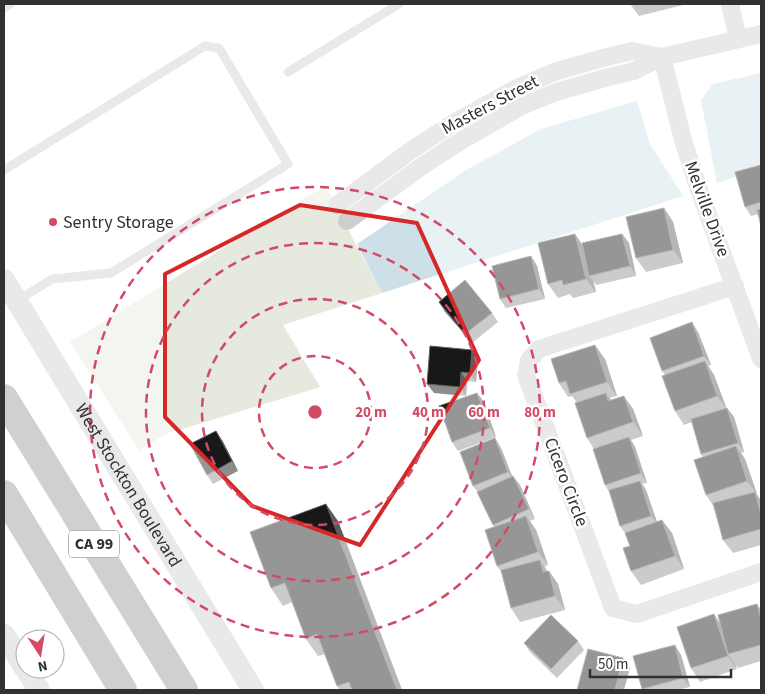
<svg xmlns="http://www.w3.org/2000/svg" width="765" height="694" font-family="'Source Sans 3',sans-serif">
<style>
.green{fill:#e5e9de}
.water{fill:#cde0e7}
.lines{fill:none;stroke-linecap:round;stroke-linejoin:round}
.service{stroke:#cecece;stroke-width:9}
.minor{stroke:#cecece;stroke-width:18}
.tertiary{stroke:#cecece;stroke-width:22}
.motorway{stroke:#989898;stroke-width:28}
.wall{fill:#8c8c8c}
.shaded-wall{fill:#5d5d5d}
.building{fill:#181818;stroke:#5d5d5d}
.marked{fill:none;stroke:#d62828;stroke-width:4;stroke-linejoin:round}
.ring{fill:none;stroke:#d24a63;stroke-width:2.5;stroke-dasharray:9 6}
.poi-dot{fill:#d24a63;stroke:#fff;stroke-width:2}
.labels{text-anchor:middle;dominant-baseline:central;stroke-width:5;stroke-linejoin:round;paint-order:stroke}
.shield{fill:#fff;stroke:#6f6f6f;stroke-width:1}
.shield-label{font-size:16px;font-weight:bold;fill:#313131}
.street-label{font-size:18px;fill:#313131;stroke:#fff}
.poi-label{font-size:18px;fill:#313131;stroke:#fff;text-anchor:start}
.centre{fill:#d24a63;stroke:#fff;stroke-width:2.5}
.ring-label{font-size:15px;text-anchor:middle;font-weight:bold;fill:#d24a63;stroke:#fff;stroke-width:5;stroke-linejoin:round;paint-order:stroke}
</style>
<rect width="100%" height="100%" fill="#fff"/>
<polygon class="green" points="325,186 382,293 283,325 320,387 166,434 139,450 70,342"/>
<g class="water">
<polygon points="761,73 761,169 717,183 701,100 713,84"/>
<polygon points="637,101 650,144 683,196 382,293 357,244 466,170 541,129"/>
</g>
<g class="lines">
<g class="service">
<polyline points="4,8 10,4"/>
<polyline points="288,72 399,4"/>
<polyline points="4,170 205,46 219,48 288,164 111,273 52,279 17,301"/>
</g>
<g class="minor">
<polyline points="730,4 738,39"/>
<polyline points="662,57 683,140 699,190 761,359"/>
<polyline points="337,205 413,149 452,124 513,90 554,72 603,58 632,51 662,57"/>
<polyline points="347,221 425,164 464,139 522,106 556,92 605,78 634,71 662,57 761,34"/>
<polyline points="735,286 539,349 529,360 526,375 613,608 637,614 761,572"/>
</g>
<g class="tertiary">
<path id="s1" d="M4,280L253,690"/>
<polyline points="4,635 25,668"/>
<polyline points="26,669 39,690"/>
</g>
<g class="motorway">
<polyline points="4,398 184,690"/>
<polyline points="4,494 123,690"/>
</g>
</g>
<g class="wall">
<polygon points="630,4 682,4 683,5 639,16"/>
<polygon points="761,165 761,226 758,214 751,216 745,207"/>
<polygon points="664,208 673,222 683,263 646,272 636,258"/>
<polygon points="575,234 582,244 622,234 629,243 636,276 596,285 593,280 596,292 573,298 570,294 558,298 548,284"/>
<polygon points="531,256 537,266 545,299 506,308 500,299"/>
<polygon points="439,302 492,313 498,322 472,343 445,312"/>
<polygon points="698,332 711,365 708,366 714,375 726,408 727,408 734,417 744,452 741,453 745,459 757,494 761,501 761,545 733,553 723,540 714,507 706,495 703,457 701,454 692,422 684,425 675,411 665,375 662,371"/>
<polygon points="478,359 476,382 467,381 466,396 434,393 427,384"/>
<polygon points="605,359 617,396 609,398 611,400 633,409 643,436 631,440 635,447 647,483 642,484 646,490 657,522 672,533 684,569 641,585 631,571 630,546 625,533 620,526 609,492 605,485 594,449 587,438 577,403 572,396 568,397 559,383"/>
<polygon points="477,393 484,402 496,437 458,451 452,442"/>
<polygon points="222,440 238,471 213,484 207,475"/>
<polygon points="501,448 512,476 520,485 535,519 530,521 536,530 548,565 544,567 547,571 549,571 558,584 565,610 520,622 511,608 501,572 497,566 494,527 478,492 473,486"/>
<polygon points="338,521 402,690 340,690 337,686 325,654 318,656 306,639 292,602 283,606 271,588"/>
<polygon points="761,610 761,661 738,668 735,664 737,669 700,682 691,668 720,623"/>
<polygon points="578,641 584,650 557,678 530,652 524,643"/>
<polygon points="681,655 690,687 677,690 643,690 642,689"/>
</g>
<g class="shaded-wall">
<polygon points="664,208 673,222 683,263 673,250"/>
<polygon points="575,234 584,248 589,276 593,280 596,292 586,279"/>
<polygon points="622,234 629,243 636,276 630,266"/>
<polygon points="531,256 537,266 545,299 539,289"/>
<polygon points="692,322 698,332 711,365 704,356"/>
<polygon points="595,345 605,359 617,396 607,382"/>
<polygon points="472,350 478,359 476,382 470,373"/>
<polygon points="705,361 714,375 727,409 717,396"/>
<polygon points="461,372 467,381 466,396 460,387"/>
<polygon points="477,393 484,402 496,437 490,428"/>
<polygon points="606,393 615,406 608,401"/>
<polygon points="624,396 633,409 643,436 633,422"/>
<polygon points="727,408 734,417 744,452 738,443"/>
<polygon points="216,431 222,440 238,471 232,461"/>
<polygon points="629,437 635,447 647,483 641,473"/>
<polygon points="495,438 501,448 514,481 508,472"/>
<polygon points="736,446 745,459 757,494 747,481"/>
<polygon points="513,476 520,485 535,519 529,509"/>
<polygon points="640,481 646,490 658,525 651,516"/>
<polygon points="755,492 761,501 761,514"/>
<polygon points="326,504 338,521 402,690 397,690"/>
<polygon points="526,516 536,530 548,565 538,552"/>
<polygon points="662,520 672,533 684,569 675,556"/>
<polygon points="540,560 549,574 543,572"/>
<polygon points="549,571 558,584 565,610 555,596"/>
<polygon points="757,604 761,610 761,620"/>
<polygon points="714,614 723,628 728,654 735,664 737,669 728,656"/>
<polygon points="675,645 681,655 690,687 683,678"/>
<polygon points="623,658 630,668 624,690 615,690"/>
</g>
<g class="building">
<polygon points="761,165 761,202 745,207 735,172"/>
<polygon points="664,208 673,250 636,258 626,217"/>
<polygon points="761,209 761,226 757,210"/>
<polygon points="575,234 586,279 563,285 562,280 548,284 538,243"/>
<polygon points="622,234 630,266 589,276 582,243"/>
<polygon points="531,256 539,289 500,299 492,266"/>
<polygon points="465,280 492,313 465,334 439,302"/>
<polygon points="692,322 704,356 662,371 650,338"/>
<polygon points="595,345 607,382 570,394 566,381 559,383 551,359"/>
<polygon points="430,346 472,350 470,373 461,372 460,387 427,384"/>
<polygon points="705,361 717,396 675,411 662,376"/>
<polygon points="477,393 490,428 452,442 439,406"/>
<polygon points="606,393 608,401 624,396 633,422 587,438 575,403"/>
<polygon points="727,408 738,443 701,454 691,419"/>
<polygon points="216,431 232,461 207,475 190,444"/>
<polygon points="629,437 641,473 605,485 593,449"/>
<polygon points="495,438 508,472 473,486 460,452"/>
<polygon points="736,446 747,481 706,495 694,460"/>
<polygon points="513,476 529,509 493,525 477,492"/>
<polygon points="640,481 651,516 620,526 609,490"/>
<polygon points="755,492 761,514 761,529 723,540 713,503"/>
<polygon points="326,504 397,690 352,690 349,682 337,686 317,634 306,639 285,583 271,588 250,532"/>
<polygon points="526,516 538,552 497,566 485,530"/>
<polygon points="662,520 675,556 631,571 623,548 630,546 625,533"/>
<polygon points="540,560 543,572 549,571 555,596 511,608 501,570"/>
<polygon points="757,604 761,620 761,645 728,654 718,615"/>
<polygon points="714,614 728,656 691,668 677,627"/>
<polygon points="551,615 578,641 551,669 524,643"/>
<polygon points="675,645 683,678 642,689 633,656"/>
<polygon points="588,649 623,658 615,690 577,690"/>
</g>
<path d="M0 0H765V694H0ZM300,205L417,223L479,360L360,545L252,506L165,417V274Z" fill="#fff" fill-opacity=".55" fill-rule="evenodd"/>
<path class="marked" d="M300,205L417,223L479,360L360,545L252,506L165,417V274Z"/>
<g class="ring">
<circle cx="315" cy="412" r="56"/>
<circle cx="315" cy="412" r="113"/>
<circle cx="315" cy="412" r="169"/>
<circle cx="315" cy="412" r="225"/>
</g>
<circle class="poi-dot" cx="53" cy="222" r="5"/>
<g class="labels">
<rect class="shield" x="69" y="530.5" width="50" height="27" rx="4"/>
<g class="shield-label">
<text x="94" y="544">CA 99</text>
</g>
<g class="street-label">
<text transform="translate(490 105) rotate(-28)">Masters Street</text>
<text transform="translate(707 209) rotate(70)">Melville Drive</text>
<text transform="translate(566 482) rotate(69)">Cicero Circle</text>
<text stroke="none"><textPath href="#s1" startOffset="240">West Stockton Boulevard</textPath></text>
</g>
<g class="poi-label">
<text x="63" y="222">Sentry Storage</text>
</g>
</g>
<circle cx="315" cy="412" r="8" class="centre"/>
<g class="ring-label">
<text x="371" y="417">20 m</text>
<text x="428" y="417">40 m</text>
<text x="484" y="417">60 m</text>
<text x="540" y="417">80 m</text>
</g>
<rect width="765" height="694" fill="none" stroke="#313131" stroke-width="10"/>
<g transform="translate(40 654) rotate(168)"><circle r="24" fill="#ffffff" stroke="#adadad"/>
<path d="M0-4L9 19L0 12L-9 19Z" fill="#d24a63"/>
<text y="-8" font-size="14" font-weight="bold" text-anchor="middle" fill="#313131">N</text>
</g>
<path d="M590 669v8h141v-8" fill="none" stroke="#313131" stroke-width="2.5"/>
<text x="598" y="669" font-size="15" fill="#313131" stroke="#ffffff" stroke-width="4" paint-order="stroke">50 m</text>
</svg>
